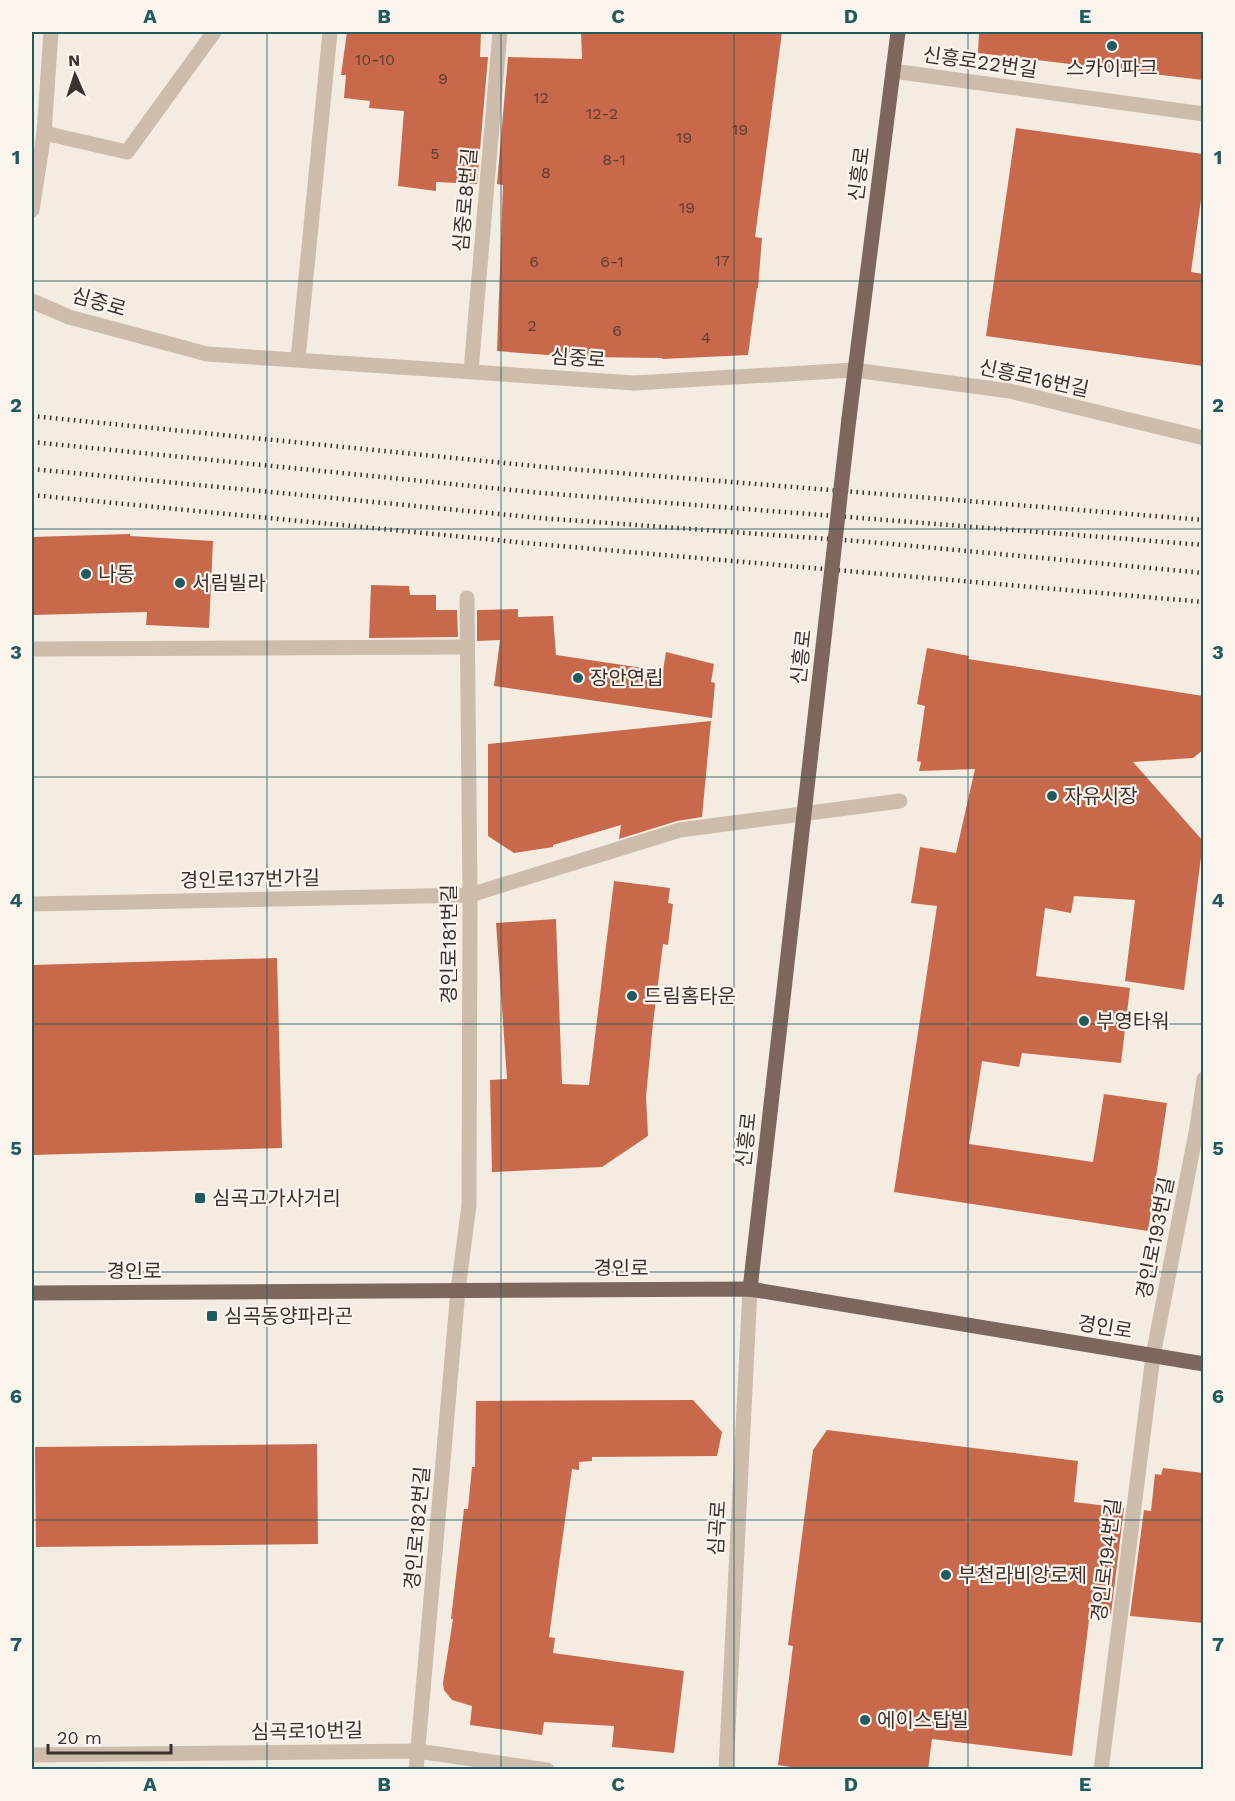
<svg xmlns="http://www.w3.org/2000/svg" width="1235" height="1801" font-family="'Work Sans','Noto Sans KR',sans-serif">
<style>
.building{fill:#c8694b}
.lines{fill:none;stroke-linecap:round;stroke-linejoin:round}
.minor{stroke:#cdbbac;stroke-width:15}
.major{stroke:#7d675c;stroke-width:15}
.rail{stroke:#3b302b;stroke-width:4.5;stroke-dasharray:1.5 4.5;stroke-linecap:butt}
.major-bridge{stroke:#7d675c;stroke-width:15}
.grid{fill:none;stroke:#1f5a5e;stroke-width:1.5;stroke-opacity:0.55}
.poi-dot{fill:#1f5a5e;stroke:#fbf5ee;stroke-width:2}
.labels{text-anchor:middle;dominant-baseline:central;stroke-width:4.5;stroke-linejoin:round;paint-order:stroke}
.number-label{font-size:16px;fill:#5e3e33}
.street-label{font-size:20px;fill:#3b302b;stroke:#fbf5ee}
.poi-label{font-size:20px;fill:#3b302b;stroke:#fbf5ee;text-anchor:start}
.neatline{fill:none;stroke:#1f5a5e;stroke-width:2}
.grid-label{font-size:20px;text-anchor:middle;font-weight:bold;fill:#1f5a5e}
</style>
<rect width="100%" height="100%" fill="#f4ebe1"/>
<g class="building">
<polygon points="347,32 481,32 480,57 488,57 477,184 436,182 436,191 398,186 404,111 369,108 370,101 344,98 346,75 341,75"/>
<polygon points="581,32 782,32 755,237 762,238 758,288 757,288 748,355 662,359 662,358 584,357 584,355 547,355 497,351 503,185 497,184 508,57 582,59"/>
<polygon points="979,32 1188,32 1203,33 1203,80 978,53"/>
<polygon points="1016,128 1203,154 1203,185 1191,272 1203,274 1203,366 986,336"/>
<polygon points="130,534 130,536 213,541 209,628 146,625 147,612 32,615 32,537"/>
<polygon points="371,585 409,586 410,595 436,595 436,610 457,610 458,637 369,638"/>
<polygon points="518,609 518,617 553,616 556,655 663,671 666,652 714,664 711,682 715,683 712,718 494,686 500,640 477,641 477,610"/>
<polygon points="927,648 969,656 968,659 1203,696 1203,750 1193,758 1133,762 1203,841 1184,990 1125,981 1135,900 1074,896 1071,913 1045,908 1036,976 1130,988 1121,1063 1022,1053 1019,1067 982,1061 969,1144 1093,1162 1104,1094 1167,1103 1148,1231 894,1192 937,906 911,903 920,847 956,853 975,769 919,771 921,762 917,761 925,706 917,704"/>
<polygon points="711,721 702,817 677,821 619,839 621,825 553,845 553,847 514,853 488,836 488,744"/>
<polygon points="614,881 670,888 668,903 673,904 668,945 663,944 653,1023 646,1097 648,1136 602,1167 492,1172 490,1080 507,1079 496,923 556,919 562,1084 589,1085"/>
<polygon points="277,958 282,1148 32,1155 32,965"/>
<polygon points="693,1400 722,1432 717,1456 592,1457 592,1461 579,1462 579,1470 572,1469 549,1637 555,1638 553,1653 684,1671 674,1753 612,1747 614,1726 544,1722 542,1735 470,1725 472,1706 452,1700 444,1690 443,1683 453,1619 451,1619 464,1509 468,1509 472,1467 475,1467 476,1401"/>
<polygon points="827,1430 1078,1461 1074,1502 1124,1508 1111,1614 1090,1612 1072,1756 932,1739 928,1770 811,1770 778,1765 793,1646 788,1645 813,1450"/>
<polygon points="317,1444 318,1544 36,1547 35,1447"/>
<polygon points="1163,1468 1203,1473 1203,1623 1130,1616 1144,1510 1151,1511 1155,1474 1161,1475"/>
</g>
<g class="lines">
<g class="minor">
<polyline points="893,71 1204,114"/>
<polyline points="44,133 127,152 214,32"/>
<polyline points="32,210 44,133 51,32"/>
<polyline points="32,301 69,317 207,354 634,383 854,370 1010,391 1204,438"/>
<polyline points="298,359 330,32"/>
<polyline points="471,371 500,32"/>
<polyline points="32,649 467,647"/>
<polyline points="32,904 470,895 680,830 900,801"/>
<polyline points="32,1755 418,1751 547,1770"/>
<polyline points="416,1770 458,1290 469,1205 470,895 467,598"/>
<polyline points="726,1770 750,1289"/>
<polyline points="1101,1770 1153,1356 1197,1127 1204,1079"/>
</g>
<g class="major">
<polyline points="849,418 898,32"/>
<polyline points="750,1289 764,1166"/>
<polyline points="32,1293 750,1289 1204,1364"/>
</g>
<g class="rail">
<polyline points="32,416 545,467 1204,520"/>
<polyline points="32,442 542,493 1204,545"/>
<polyline points="32,469 540,518 870,542 1204,573"/>
<polyline points="32,495 537,544 1204,602"/>
</g>
<polyline class="major-bridge" points="764,1166 849,418"/>
</g>
<path class="grid" d="M267,32V1770M501,32V1770M734,32V1770M968,32V1770M32,281H1204M32,529H1204M32,777H1204M32,1024H1204M32,1272H1204M32,1520H1204"/>
<g class="poi-dot">
<circle cx="1112" cy="46" r="6"/>
<circle cx="86" cy="574" r="6"/>
<circle cx="180" cy="583" r="6"/>
<circle cx="578" cy="678" r="6"/>
<circle cx="1052" cy="796" r="6"/>
<circle cx="632" cy="996" r="6"/>
<circle cx="1084" cy="1021" r="6"/>
<rect x="194" y="1192" width="12" height="12" rx="3"/>
<rect x="206" y="1310" width="12" height="12" rx="3"/>
<circle cx="946" cy="1575" r="6"/>
<circle cx="865" cy="1720" r="6"/>
</g>
<g class="labels">
<g class="number-label">
<text x="375" y="59">10-10</text>
<text x="443" y="78">9</text>
<text x="541" y="97">12</text>
<text x="602" y="113">12-2</text>
<text x="740" y="129">19</text>
<text x="684" y="137">19</text>
<text x="435" y="153">5</text>
<text x="614" y="159">8-1</text>
<text x="546" y="172">8</text>
<text x="687" y="207">19</text>
<text x="722" y="260">17</text>
<text x="534" y="261">6</text>
<text x="612" y="261">6-1</text>
<text x="532" y="325">2</text>
<text x="617" y="330">6</text>
<text x="706" y="337">4</text>
</g>
<g class="street-label">
<text transform="translate(980 62) rotate(8)">신흥로22번길</text>
<text transform="translate(859 174) rotate(-83)">신흥로</text>
<text transform="translate(465 200) rotate(-85)">심중로8번길</text>
<text transform="translate(99 302) rotate(16)">심중로</text>
<text transform="translate(578 358) rotate(4)">심중로</text>
<text transform="translate(1034 378) rotate(12)">신흥로16번길</text>
<text transform="translate(801 657) rotate(-84)">신흥로</text>
<text transform="translate(250 879) rotate(-1)">경인로137번가길</text>
<text transform="translate(449 944) rotate(-90)">경인로181번길</text>
<text transform="translate(746 1140) rotate(-84)">신흥로</text>
<text transform="translate(1155 1238) rotate(-79)">경인로193번길</text>
<text x="621" y="1268">경인로</text>
<text x="134" y="1271">경인로</text>
<text transform="translate(1105 1327) rotate(9)">경인로</text>
<text transform="translate(417 1528) rotate(-85)">경인로182번길</text>
<text transform="translate(717 1528) rotate(-87)">심곡로</text>
<text transform="translate(1106 1560) rotate(-83)">경인로194번길</text>
<text transform="translate(307 1731) rotate(-1)">심곡로10번길</text>
</g>
<g class="poi-label">
<text x="1112" y="68" text-anchor="middle">스카이파크</text>
<text x="98" y="574">나동</text>
<text x="192" y="583">서림빌라</text>
<text x="590" y="678">장안연립</text>
<text x="1064" y="796">자유시장</text>
<text x="644" y="996">드림홈타운</text>
<text x="1096" y="1021">부영타워</text>
<text x="212" y="1198">심곡고가사거리</text>
<text x="224" y="1316">심곡동양파라곤</text>
<text x="958" y="1575">부천라비앙로제</text>
<text x="877" y="1720">에이스탑빌</text>
</g>
</g>
<rect width="1235" height="1801" fill="none" stroke="#fbf5ee" stroke-width="66"/>
<g transform="translate(75 75) rotate(357)" stroke="#fbf5ee" stroke-width="4.5" paint-order="stroke">
<path d="M0-4.5L10 22L0 15L-10 22Z" fill="#3b302b"/>
<text y="-9" font-size="16" font-weight="bold" text-anchor="middle" fill="#3b302b">N</text>
</g>
<path d="M48 1744v9h123v-9" fill="none" stroke="#3b302b" stroke-width="3"/>
<text x="57" y="1744" font-size="18" fill="#3b302b" stroke="#fbf5ee" stroke-width="4.5" paint-order="stroke">20 m</text>
<rect x="33" y="33" width="1169" height="1735" class="neatline"/>
<g class="grid-label">
<text x="150" y="23">A</text>
<text x="384" y="23">B</text>
<text x="618" y="23">C</text>
<text x="851" y="23">D</text>
<text x="1085" y="23">E</text>
<text x="16" y="164">1</text>
<text x="1218" y="164">1</text>
<text x="16" y="412">2</text>
<text x="1218" y="412">2</text>
<text x="16" y="659">3</text>
<text x="1218" y="659">3</text>
<text x="16" y="907">4</text>
<text x="1218" y="907">4</text>
<text x="16" y="1155">5</text>
<text x="1218" y="1155">5</text>
<text x="16" y="1403">6</text>
<text x="1218" y="1403">6</text>
<text x="16" y="1651">7</text>
<text x="1218" y="1651">7</text>
<text x="150" y="1791">A</text>
<text x="384" y="1791">B</text>
<text x="618" y="1791">C</text>
<text x="851" y="1791">D</text>
<text x="1085" y="1791">E</text>
</g>
</svg>
